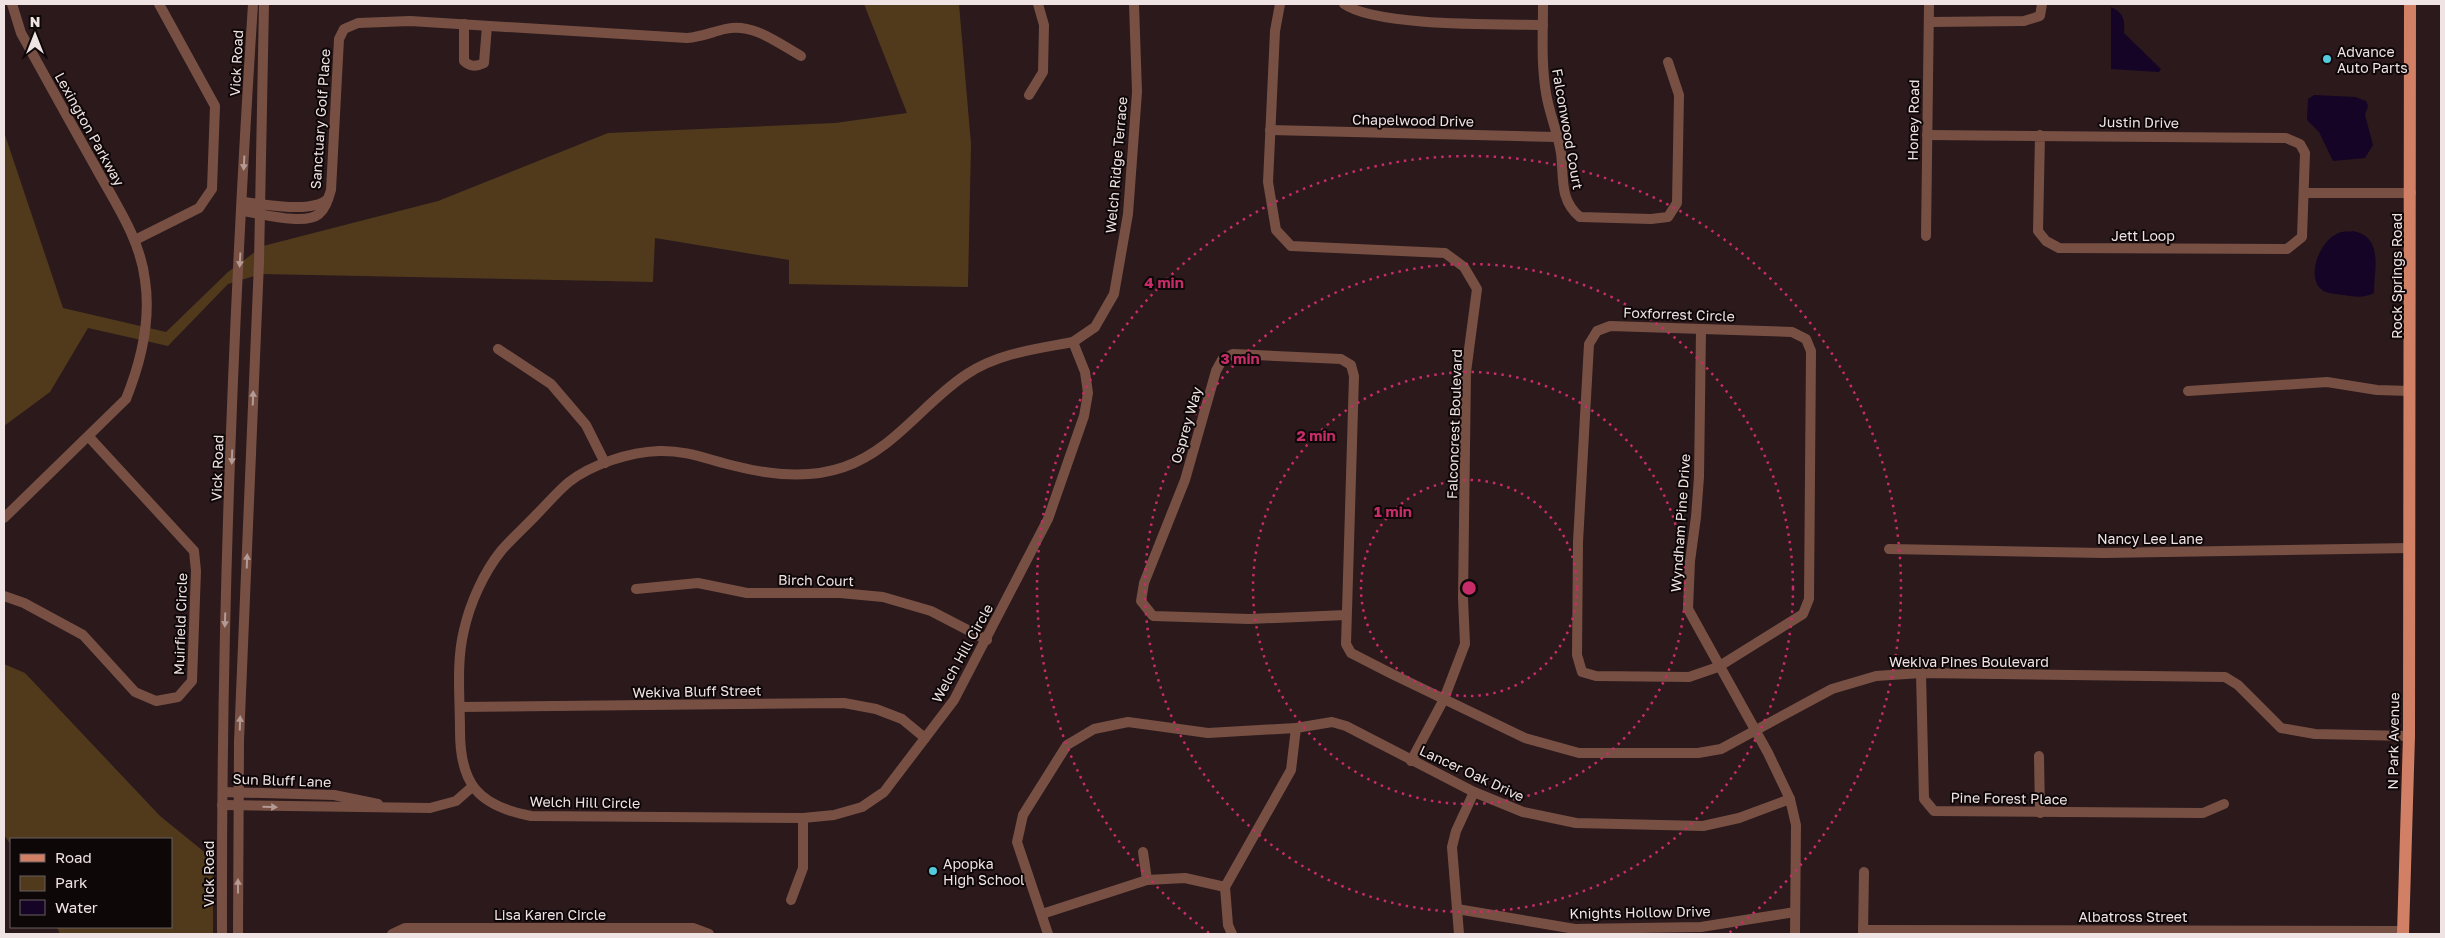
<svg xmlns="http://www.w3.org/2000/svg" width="2445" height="938" font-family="'Golos Text',sans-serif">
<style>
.green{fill:#513a1c}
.water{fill:#150425}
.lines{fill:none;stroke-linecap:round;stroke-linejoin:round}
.minor{stroke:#775043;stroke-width:10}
.major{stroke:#d18065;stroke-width:12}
.oneway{fill:#b49a94}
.ring{fill:none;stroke:#c72c69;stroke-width:2.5;stroke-dasharray:2.5 5}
.poi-dot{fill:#53cbdc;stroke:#0e0708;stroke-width:2}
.labels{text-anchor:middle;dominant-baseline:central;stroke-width:4;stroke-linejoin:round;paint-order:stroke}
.poi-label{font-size:14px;fill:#f0e3e4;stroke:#0e0708;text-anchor:start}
.street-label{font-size:14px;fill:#f0e3e4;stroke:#0e0708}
.centre{fill:#c72c69;stroke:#0e0708;stroke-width:2.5}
.ring-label{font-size:15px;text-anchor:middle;font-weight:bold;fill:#c72c69;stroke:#0e0708;stroke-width:4;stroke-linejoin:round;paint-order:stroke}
</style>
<rect width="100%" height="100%" fill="#2b191c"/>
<g class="green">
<polygon points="864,4 959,4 971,144 968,287 789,284 789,260 655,238 653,282 261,274 228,284 168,346 88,328 50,392 4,426 4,132 63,308 166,332 228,272 263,246 438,201 608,133 835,123 907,113"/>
<polygon points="4,664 25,673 160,816 213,859 213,934 60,934 57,927 171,927 171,839 11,839 11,845 4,835"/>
</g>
<g class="water">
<path d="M2111,7C2124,13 2125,20 2124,33L2161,69L2159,72L2111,69Z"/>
<polygon points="2314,95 2355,97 2366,101 2368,106 2365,115 2373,145 2365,158 2333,161 2319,132 2307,120 2308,99"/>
<path d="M2353,231C2384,237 2374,269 2374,293C2364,298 2355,297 2344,295C2337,294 2326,294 2321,289C2305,274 2322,236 2342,232C2345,231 2350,232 2353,231Z"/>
</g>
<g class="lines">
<g class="minor">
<polyline points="1280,4 1275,31 1268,182 1276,230 1291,246 1445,253 1464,267 1477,289 1466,372 1463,598 1465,644 1444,699 1411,761"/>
<path d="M1344,4C1377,27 1498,24 1543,25"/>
<path d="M1543,4C1543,34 1541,63 1546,93C1549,113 1558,133 1561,153C1564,177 1559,200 1580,217L1651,219L1668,217L1677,203L1679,95L1668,62"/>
<polyline points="1929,22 2024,21 2040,16 2042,4"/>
<path d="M464,24V61C470,67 476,67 484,63L487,26"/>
<polyline points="1029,95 1043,72 1044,25 1038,4"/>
<polyline points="1270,130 1556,137"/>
<polyline points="1927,135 2286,138 2300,144 2305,153 2302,237 2287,249 2059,248 2046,241 2038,231 2040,135"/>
<polyline points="2304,193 2411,193"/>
<path d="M243,202C265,204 311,214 328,199"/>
<path d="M242,211C260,213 304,226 319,214C326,208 328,199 331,190L339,39L344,29L358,23L410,21L687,38C701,37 712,32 725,29C752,22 778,43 801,56"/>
<polyline points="1926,236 1929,4"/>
<polyline points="135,240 199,208 212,189 215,106 159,4"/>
<polygon points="1610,326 1792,332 1806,339 1811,351 1809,599 1803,614 1718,667 1689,677 1596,676 1582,672 1577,655 1578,542 1589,344 1597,331"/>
<polyline points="1701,329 1699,477 1696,517 1690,561 1688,609 1768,753 1790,799 1796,825 1795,934"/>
<path d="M1073,342L1085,372L1088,393L1084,416L1048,519L954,700L884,792L862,807L834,815L803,818L531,816C479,806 460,785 460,731C460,698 456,662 464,630C470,603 484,572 501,551C512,538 526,526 538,513C548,503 558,491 569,482C592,464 630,452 659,451C686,450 709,460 735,466C770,475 810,479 844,467C894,450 925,401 967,374C999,353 1036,349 1073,342Z"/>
<polyline points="1073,342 1095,327 1114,294 1128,214 1137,92 1134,4"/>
<polyline points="498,349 551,384 586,425 605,463"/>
<polyline points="2188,391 2327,382 2377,390 2410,391"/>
<path d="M4,518L126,399C141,362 151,320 145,280C140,238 115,203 95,166C70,122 46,78 21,33L12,4"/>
<polyline points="1889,549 2104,553 2410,548"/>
<polyline points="636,589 698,583 747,593 840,593 883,597 931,611 987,640"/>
<polyline points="4,596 24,603 83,635 135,692 156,701 178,697 192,681 196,571 194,551 89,437"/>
<polyline points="1346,615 1249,619 1153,616 1141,601 1144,583 1185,480 1216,371 1222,360 1233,354 1341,359 1351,365 1354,376 1346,644 1351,653 1392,674 1525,738 1579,753 1698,753 1721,749 1832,689 1876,676 1921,673 2225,677 2238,685 2281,728 2315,734 2409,736"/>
<polyline points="1921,673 1924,799 1934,811 2203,813 2224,804"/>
<polyline points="460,707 844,703 876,709 902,719 925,738"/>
<polyline points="2039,756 2040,813"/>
<polyline points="223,792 334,795 378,804"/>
<polyline points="222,805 430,808 456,801 472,787"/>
<polyline points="1143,852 1147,880"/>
<polyline points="791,900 803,868 803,818"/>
<polyline points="1457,909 1575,929 1701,927 1795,912"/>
<polyline points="1042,914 1147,880 1185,878 1225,887"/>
<polyline points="1863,930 2403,931"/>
<path d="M222,934C221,624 233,313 253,4"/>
<polyline points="238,934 239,741 259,262 264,4"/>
<polyline points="392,934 405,928 693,928 709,934"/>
<polyline points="1048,934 1017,842 1023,815 1067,745 1094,729 1128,722 1208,733 1296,728 1332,722 1346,726 1474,792 1523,812 1576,823 1703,826 1739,818 1790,799"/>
<polyline points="1232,934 1228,925 1225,887 1291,770 1296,728"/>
<polyline points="1459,934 1452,847 1456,831 1474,792"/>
<polyline points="1863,934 1864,872"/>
</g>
<polyline class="major" points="2403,934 2409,736 2410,4"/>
</g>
<defs><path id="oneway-solid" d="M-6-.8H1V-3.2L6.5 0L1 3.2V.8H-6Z" transform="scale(1.25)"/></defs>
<g class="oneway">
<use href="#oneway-solid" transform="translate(244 163) rotate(93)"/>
<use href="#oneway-solid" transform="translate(240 260) rotate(93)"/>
<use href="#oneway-solid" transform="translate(253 398) rotate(-88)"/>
<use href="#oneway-solid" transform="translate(232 457) rotate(92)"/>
<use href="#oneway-solid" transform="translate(247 561) rotate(-88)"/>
<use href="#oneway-solid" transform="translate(225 620) rotate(92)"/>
<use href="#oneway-solid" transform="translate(240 723) rotate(-88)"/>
<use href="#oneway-solid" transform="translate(270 807) rotate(1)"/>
<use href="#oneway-solid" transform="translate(238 886) rotate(-90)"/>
</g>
<g class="ring">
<circle cx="1469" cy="588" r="108"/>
<circle cx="1469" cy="588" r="216"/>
<circle cx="1469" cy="588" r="324"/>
<path d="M1209 933A432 432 0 1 1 1729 933"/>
</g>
<g class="poi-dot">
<circle cx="2327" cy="59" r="5"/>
<circle cx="933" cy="871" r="5"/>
</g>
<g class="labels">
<g class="poi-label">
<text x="2337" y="51">Advance<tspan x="2337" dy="16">Auto Parts</tspan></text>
<text x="943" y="863">Apopka<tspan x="943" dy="16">High School</tspan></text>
</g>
<g class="street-label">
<text transform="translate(236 63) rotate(-87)">Vick Road</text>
<text transform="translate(320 119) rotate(-86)">Sanctuary Golf Place</text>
<text transform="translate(1413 120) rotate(1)">Chapelwood Drive</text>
<text transform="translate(1913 120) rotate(-89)">Honey Road</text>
<text transform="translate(2139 122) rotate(1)">Justin Drive</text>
<text transform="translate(90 129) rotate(61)">Lexington Parkway</text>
<text transform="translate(1568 129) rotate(80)">Falconwood Court</text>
<text transform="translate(1116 165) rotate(-85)">Welch Ridge Terrace</text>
<text x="2143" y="235">Jett Loop</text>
<text transform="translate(2396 276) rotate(-90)">Rock Springs Road</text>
<text transform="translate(1679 314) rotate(2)">Foxforrest Circle</text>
<text transform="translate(1454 424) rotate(-88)">Falconcrest Boulevard</text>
<text transform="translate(1186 425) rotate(-74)">Osprey Way</text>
<text transform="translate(217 468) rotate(-88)">Vick Road</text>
<text transform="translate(1680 523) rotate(-86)">Wyndham Pine Drive</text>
<text x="2150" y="538">Nancy Lee Lane</text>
<text transform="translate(816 580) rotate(1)">Birch Court</text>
<text transform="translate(180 624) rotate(-88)">Muirfield Circle</text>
<text transform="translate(962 653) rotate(-61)">Welch Hill Circle</text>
<text x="1969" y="661">Wekiva Pines Boulevard</text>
<text transform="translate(697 691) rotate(-1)">Wekiva Bluff Street</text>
<text transform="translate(2393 741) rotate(-89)">N Park Avenue</text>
<text transform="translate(1472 773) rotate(25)">Lancer Oak Drive</text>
<text transform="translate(282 780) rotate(2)">Sun Bluff Lane</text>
<text transform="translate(2009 798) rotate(1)">Pine Forest Place</text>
<text transform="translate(585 802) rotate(1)">Welch Hill Circle</text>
<text transform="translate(208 874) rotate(-90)">Vick Road</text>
<text transform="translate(1640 912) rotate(-1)">Knights Hollow Drive</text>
<text x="550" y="914">Lisa Karen Circle</text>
<text x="2133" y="916">Albatross Street</text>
</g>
</g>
<circle cx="1469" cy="588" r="8" class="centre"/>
<g class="ring-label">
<text x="1164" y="288">4 min</text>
<text x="1240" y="364">3 min</text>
<text x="1316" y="441">2 min</text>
<text x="1393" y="517">1 min</text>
</g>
<rect width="2445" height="938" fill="none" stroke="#f0e3e4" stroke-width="10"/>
<rect x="10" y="838" width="162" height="90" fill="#0e0708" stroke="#685f60"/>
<rect x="20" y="854" width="25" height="8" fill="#d18065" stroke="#685f60"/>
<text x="55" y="863" font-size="15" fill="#f0e3e4">Road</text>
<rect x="20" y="876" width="25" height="15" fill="#513a1c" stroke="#685f60"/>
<text x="55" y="888" font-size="15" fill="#f0e3e4">Park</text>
<rect x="20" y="900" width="25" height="15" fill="#150425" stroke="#685f60"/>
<text x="55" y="913" font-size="15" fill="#f0e3e4">Water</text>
<g transform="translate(35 35)" stroke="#0e0708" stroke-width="4" paint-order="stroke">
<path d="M0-4L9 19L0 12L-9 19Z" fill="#f0e3e4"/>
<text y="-8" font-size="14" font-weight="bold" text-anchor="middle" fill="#f0e3e4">N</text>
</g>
</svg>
